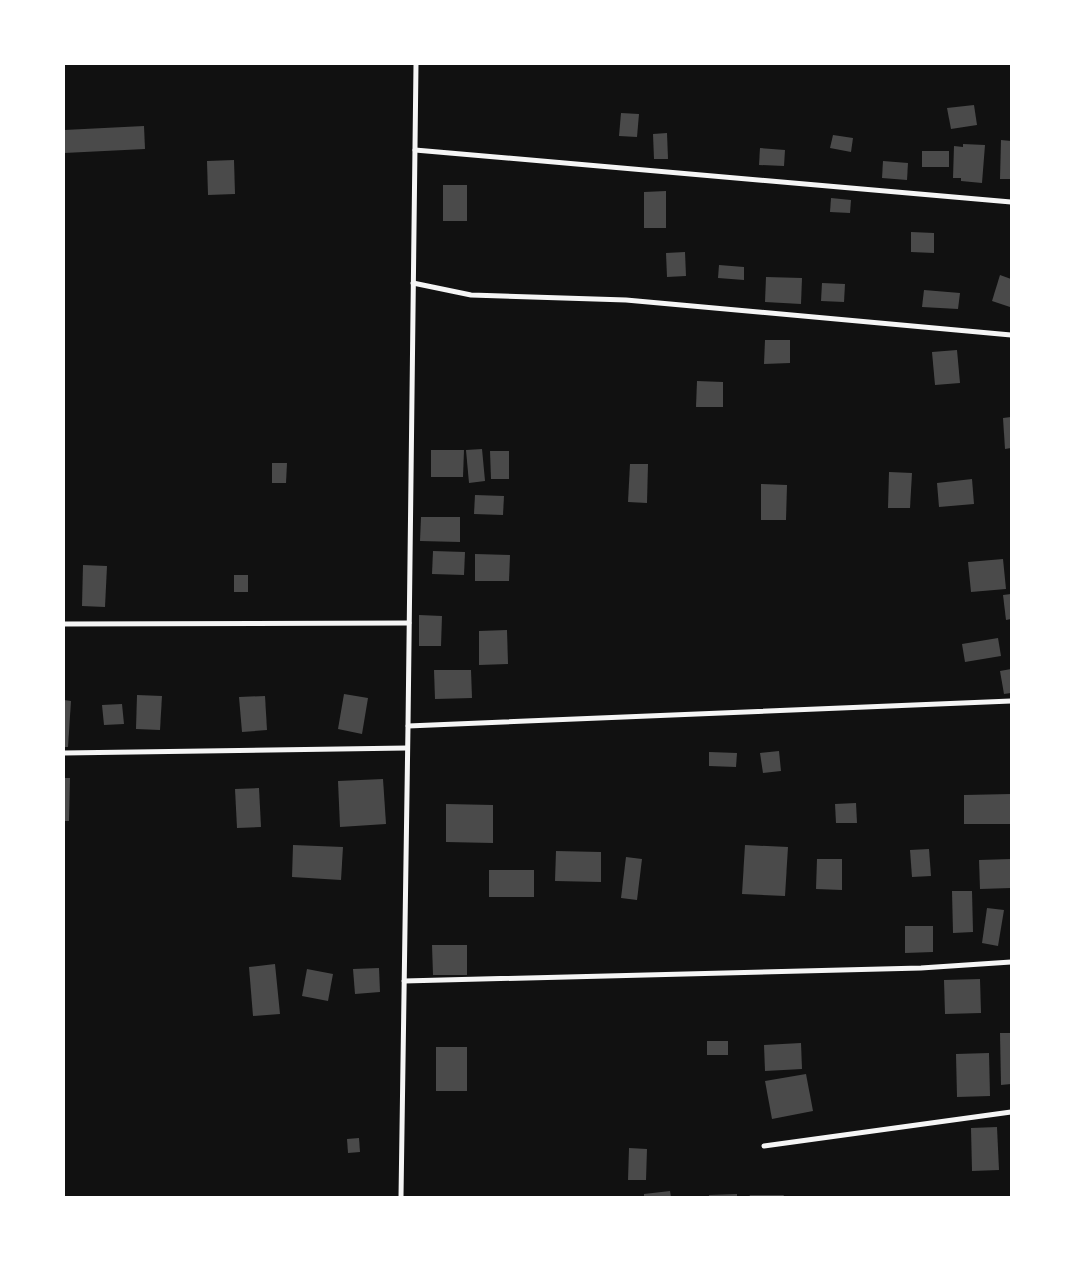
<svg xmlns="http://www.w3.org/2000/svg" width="1075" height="1261" font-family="'Source Sans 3',sans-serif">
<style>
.building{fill:#4a4a4a}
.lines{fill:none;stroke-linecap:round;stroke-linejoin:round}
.minor{stroke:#f5f5f5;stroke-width:5}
</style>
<rect width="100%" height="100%" fill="#111"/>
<g class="building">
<polygon points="974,105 977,125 951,129 947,108"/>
<polygon points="621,113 639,114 637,137 619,136"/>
<polygon points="144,126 145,149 64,153 64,130"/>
<polygon points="667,133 668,159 654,159 653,134"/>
<polygon points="833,135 853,138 851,152 830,148"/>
<polygon points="1001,140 1011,141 1011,179 1000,179"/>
<polygon points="963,144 985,145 982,183 961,181 961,178 953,178 954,146 963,147"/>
<polygon points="760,148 785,150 784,166 759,165"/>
<rect x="922" y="151" width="27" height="16"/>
<polygon points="234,160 235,194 208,195 207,161"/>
<polygon points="883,161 908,163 907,180 882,178"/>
<rect x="443" y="185" width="24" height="36"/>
<polygon points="666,191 666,228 644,228 644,192"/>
<polygon points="831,198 851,200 850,213 830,212"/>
<polygon points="911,232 934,233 934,253 911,252"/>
<polygon points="685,252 686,276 667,277 666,253"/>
<polygon points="719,265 744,267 744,280 718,278"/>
<polygon points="1000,275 1011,279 1010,307 992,301"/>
<polygon points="766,277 802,278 801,304 765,302"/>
<polygon points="822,283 845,284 844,302 821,301"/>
<polygon points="924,290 960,293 958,309 922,307"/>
<polygon points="765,340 790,340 790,363 764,364"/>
<polygon points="957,350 960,383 935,385 932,352"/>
<polygon points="697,381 723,382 723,407 696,407"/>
<polygon points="1011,417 1011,448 1005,449 1003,418"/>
<polygon points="482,449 485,481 469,483 466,450"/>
<polygon points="431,450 464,450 463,477 431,477"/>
<polygon points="490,451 509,451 509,479 491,479"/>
<polygon points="272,463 287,463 286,483 272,483"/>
<polygon points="630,464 648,464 647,503 628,502"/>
<polygon points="889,472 912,473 910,508 888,508"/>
<polygon points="972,479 974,504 939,507 937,483"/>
<polygon points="761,484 787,485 786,520 761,520"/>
<polygon points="475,495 504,496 503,515 474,514"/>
<polygon points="421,517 460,517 460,542 420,541"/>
<polygon points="433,551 465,552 464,575 432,574"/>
<polygon points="475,554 510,555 509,581 475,581"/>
<polygon points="1003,559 1006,589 971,592 968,562"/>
<polygon points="83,565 107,566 105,607 82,606"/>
<rect x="234" y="575" width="14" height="17"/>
<polygon points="1011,594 1011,619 1006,620 1003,595"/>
<polygon points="419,615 442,616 441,646 419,646"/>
<polygon points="507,630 508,664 479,665 479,631"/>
<polygon points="998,638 1001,656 965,662 962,644"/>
<polygon points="1011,669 1011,693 1004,694 1000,671"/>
<polygon points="434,670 471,670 472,698 435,699"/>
<polygon points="344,694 368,698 362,734 338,729"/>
<polygon points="137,695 162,696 160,730 136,729"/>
<polygon points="265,696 267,730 242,732 239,697"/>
<polygon points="64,700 71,701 68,747 64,747"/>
<polygon points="122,704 124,724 104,725 102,705"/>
<polygon points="779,751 781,771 763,773 760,753"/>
<polygon points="709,752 737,753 736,767 709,766"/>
<polygon points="64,778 70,778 69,821 64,821"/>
<polygon points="383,779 386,824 340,827 338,781"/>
<polygon points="259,788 261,827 237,828 235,789"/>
<polygon points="1011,794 1011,824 964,824 964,795"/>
<polygon points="856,803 857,823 836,823 835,804"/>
<polygon points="446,804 493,805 493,843 446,842"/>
<polygon points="293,845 343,847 341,880 292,877"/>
<polygon points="745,845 788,847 785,896 742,894"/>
<polygon points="929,849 931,876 912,877 910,850"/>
<polygon points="556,851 601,852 601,882 555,881"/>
<polygon points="626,857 642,859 637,900 621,898"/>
<polygon points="817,859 842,859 842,890 816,889"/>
<polygon points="1011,859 1011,888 980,889 979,860"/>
<rect x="489" y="870" width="45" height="27"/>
<polygon points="952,891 972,891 973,932 953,933"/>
<polygon points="987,908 1004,910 998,946 982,943"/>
<polygon points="905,926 933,926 933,952 905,953"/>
<polygon points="432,945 467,945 467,975 433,975"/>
<polygon points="275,964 280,1014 253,1016 249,967"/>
<polygon points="379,968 380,992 355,994 353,969"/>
<polygon points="307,969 333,974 328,1001 302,996"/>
<polygon points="980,979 981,1013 945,1014 944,980"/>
<polygon points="1000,1033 1011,1033 1011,1084 1001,1085"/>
<rect x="707" y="1041" width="21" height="14"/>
<polygon points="801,1043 802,1069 765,1071 764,1045"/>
<rect x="436" y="1047" width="31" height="44"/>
<polygon points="989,1053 990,1096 957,1097 956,1054"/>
<polygon points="806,1074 813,1111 772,1119 765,1081"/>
<polygon points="997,1127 999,1170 972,1171 971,1128"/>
<polygon points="359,1138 360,1152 348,1153 347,1139"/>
<polygon points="629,1148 647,1149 646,1180 628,1180"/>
<polygon points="670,1191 671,1197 644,1197 644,1194"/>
<polygon points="737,1194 737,1197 709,1197 709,1195"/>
<polygon points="750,1195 784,1195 783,1197 749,1197"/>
</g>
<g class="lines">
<g class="minor">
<polyline points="415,150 1011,202"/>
<polyline points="413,283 471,295 626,300 1011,335"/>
<polyline points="64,624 409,623"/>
<polyline points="408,726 1011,701"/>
<polyline points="64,753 407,748"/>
<polyline points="404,981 921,968 1011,962"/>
<polyline points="764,1146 1011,1112"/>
<polyline points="401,1197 408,726 416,64"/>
</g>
</g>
<rect width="1075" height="1261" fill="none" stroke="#ffffff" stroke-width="130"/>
</svg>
